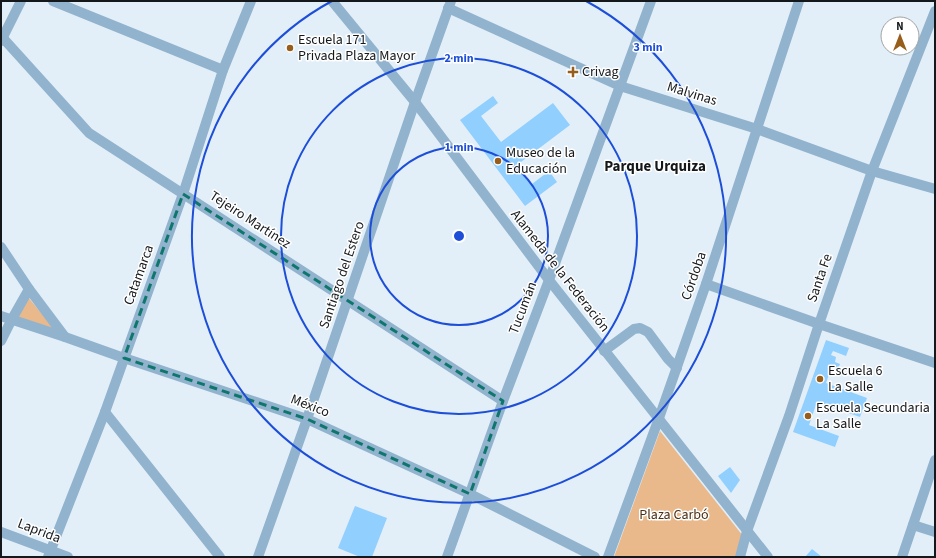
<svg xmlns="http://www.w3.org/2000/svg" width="936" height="558" font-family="'Source Sans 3',sans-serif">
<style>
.green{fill:#e9b98c}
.building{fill:#91cffe}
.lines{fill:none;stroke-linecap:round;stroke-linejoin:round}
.minor{stroke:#92b3cd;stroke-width:10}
.marked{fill:none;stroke:#0f766e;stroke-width:3;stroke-dasharray:8 5;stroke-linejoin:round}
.ring{fill:none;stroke:#1d4ed8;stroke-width:2}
.poi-dot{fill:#975d1b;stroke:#fff;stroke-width:1.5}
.labels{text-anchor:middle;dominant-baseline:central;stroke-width:3;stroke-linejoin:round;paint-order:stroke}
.poi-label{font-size:14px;fill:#14181b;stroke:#fff;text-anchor:start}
.street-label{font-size:14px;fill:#14181b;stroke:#fff}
.park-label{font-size:14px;fill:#4b3014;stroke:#fff}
.neighbourhood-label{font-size:15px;font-weight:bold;fill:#14181b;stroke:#fff}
.centre{fill:#1d4ed8;stroke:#fff;stroke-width:2}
.ring-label{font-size:12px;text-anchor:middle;font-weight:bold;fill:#1d4ed8;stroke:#fff;stroke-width:3;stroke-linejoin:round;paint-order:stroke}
</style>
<rect width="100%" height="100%" fill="#e3eff8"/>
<g class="green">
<polygon points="28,297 55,330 16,317"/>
<polygon points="660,431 743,536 737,557 614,557"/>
</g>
<g class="building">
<polygon points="493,96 498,103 481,116 501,142 553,103 570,125 517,165 532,184 549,171 557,182 525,206 460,120"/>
<polygon points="826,340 849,348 846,356 833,351 831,355 836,357 835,362 840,364 838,369 832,366 826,383 867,398 860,417 817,402 809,425 839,436 835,447 793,432"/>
<polygon points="730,467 740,480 731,493 718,476"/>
<polygon points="355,506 387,518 372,557 360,557 338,548"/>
<polygon points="812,549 822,557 805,557"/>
</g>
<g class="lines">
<g class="minor">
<polyline points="53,1 223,70"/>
<polyline points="332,1 415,102 549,280 768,557"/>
<polyline points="448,8 620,86 757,129 872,171 935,189"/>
<polyline points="3,38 89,133 503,401"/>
<polyline points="1,41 21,1"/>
<polyline points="1,247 29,289 65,337"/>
<polyline points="706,284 819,324 935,363"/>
<polyline points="1,316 65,337 124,358 307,419 470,494 595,557"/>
<polyline points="1,341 12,319 29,289"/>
<polyline points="604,351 634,329 640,328 648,332 668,359 677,368"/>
<polyline points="105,412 220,557"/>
<polyline points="913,525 935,532"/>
<polyline points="1,532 68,557"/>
<polyline points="48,557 105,412 183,194 223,70 251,1"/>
<polyline points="258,557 307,419 415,102 451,1"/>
<polyline points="447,557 503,401 549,280 651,1"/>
<polyline points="608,557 659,418 706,284 799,1"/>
<polyline points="740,557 747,531 789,416 819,324 872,171 935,11"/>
<polyline points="902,557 935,460"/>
</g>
</g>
<path class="marked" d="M183,194L503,401L470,494L307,419L124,358Z"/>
<g class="ring">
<circle cx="459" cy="236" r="89"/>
<circle cx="459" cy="236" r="178"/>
<path d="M586 1A267 267 0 1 1 332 1"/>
</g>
<g class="poi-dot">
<circle cx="290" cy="48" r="4"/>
<path d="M571 66h4v4h4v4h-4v4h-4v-4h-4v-4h4z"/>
<circle cx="498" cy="161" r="4"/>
<circle cx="820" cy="379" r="4"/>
<circle cx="808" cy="416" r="4"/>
</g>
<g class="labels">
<g class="poi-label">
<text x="298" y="40">Escuela 171<tspan x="298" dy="16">Privada Plaza Mayor</tspan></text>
<text x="582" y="72">Crivag</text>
<text x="506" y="153">Museo de la<tspan x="506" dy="16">Educación</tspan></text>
<text x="828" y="371">Escuela 6<tspan x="828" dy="16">La Salle</tspan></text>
<text x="816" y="408">Escuela Secundaria<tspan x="816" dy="16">La Salle</tspan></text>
</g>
<g class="street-label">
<text transform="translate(692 94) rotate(17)">Malvinas</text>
<text transform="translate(250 220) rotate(33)">Tejeiro Martínez</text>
<text transform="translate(560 271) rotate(52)">Alameda de la Federación</text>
<text transform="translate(139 275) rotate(-70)">Catamarca</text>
<text transform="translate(342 275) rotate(-71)">Santiago del Estero</text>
<text transform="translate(694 276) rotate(-71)">Córdoba</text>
<text transform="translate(820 278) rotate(-71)">Santa Fe</text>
<text transform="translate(523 308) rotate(-69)">Tucumán</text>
<text transform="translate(310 406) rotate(21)">México</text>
<text transform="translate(39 531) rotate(21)">Laprida</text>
</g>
<g class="park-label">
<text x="674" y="515">Plaza Carbó</text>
</g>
<g class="neighbourhood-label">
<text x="655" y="166">Parque Urquiza</text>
</g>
</g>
<circle cx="459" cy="236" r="6" class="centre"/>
<g class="ring-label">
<text x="648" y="51">3 min</text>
<text x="459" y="62">2 min</text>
<text x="459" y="151">1 min</text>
</g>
<rect width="936" height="558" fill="none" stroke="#14181b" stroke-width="4"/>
<g transform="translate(900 36)"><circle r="19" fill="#ffffff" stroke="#a1a3a4"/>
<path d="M0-3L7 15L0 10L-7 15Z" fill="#975d1b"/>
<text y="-6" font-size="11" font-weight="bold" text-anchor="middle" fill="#14181b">N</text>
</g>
</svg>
